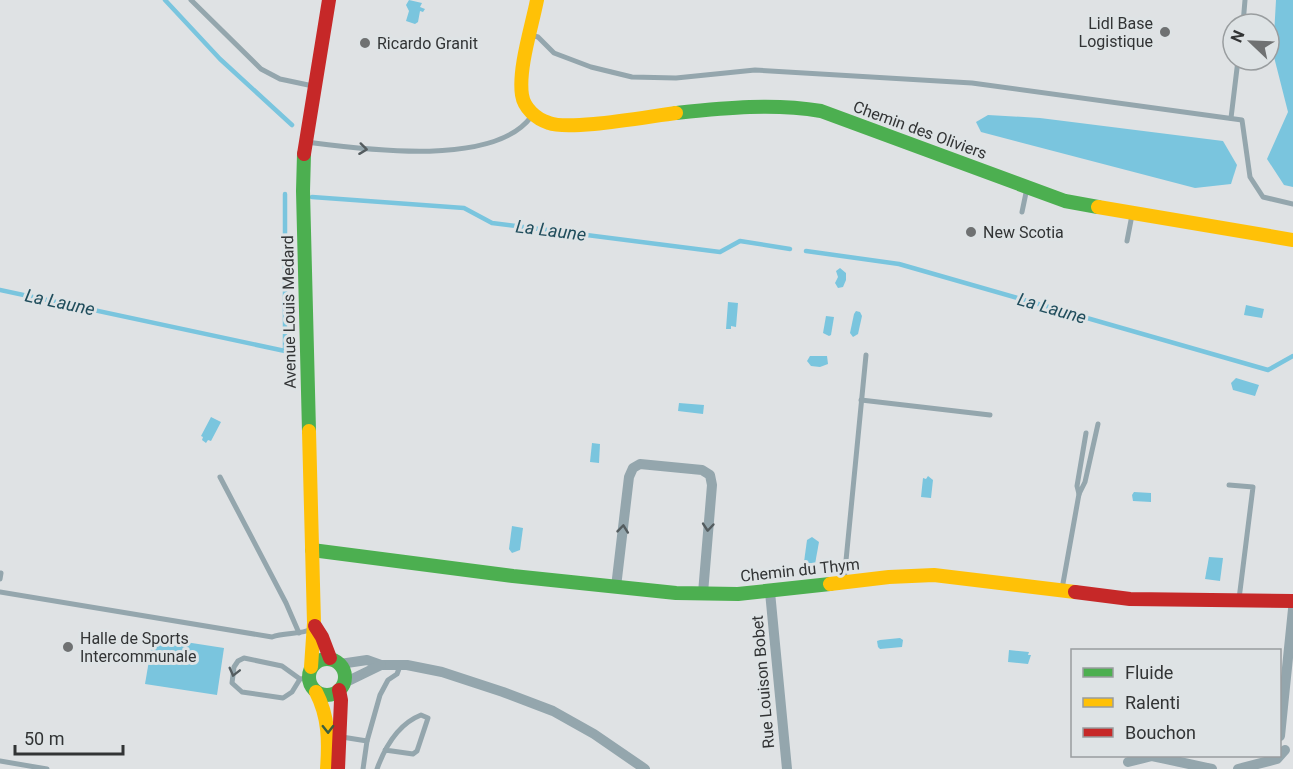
<svg xmlns="http://www.w3.org/2000/svg" width="1293" height="769" font-family="Roboto,sans-serif">
<style>
.water{fill:#7ac5de}
.lines{fill:none;stroke-linecap:round;stroke-linejoin:round}
.stream{stroke:#7ac5de;stroke-width:4.5}
.lane{stroke:#94a6ad;stroke-width:5}
.street{stroke:#94a6ad;stroke-width:10}
.fast{stroke:#4caf50;stroke-width:14}
.slow{stroke:#ffc107;stroke-width:14}
.jam{stroke:#c62828;stroke-width:14}
.oneway{stroke:#545c5f}
.oneway2{stroke:#3b5f3e}
.poi-dot{fill:#6f7172;stroke:#dee3e5;stroke-width:2}
.labels{text-anchor:middle;dominant-baseline:central;stroke-width:6;stroke-linejoin:round;paint-order:stroke}
.poi-label{font-size:16px;fill:#323435;stroke:#dee3e5;text-anchor:start}
.street-label{font-size:16px;fill:#323435;stroke:#dee3e5}
.water-label{font-size:18px;font-style:italic;fill:#204d5c;stroke:#dee3e5}
</style>
<rect width="100%" height="100%" fill="#dfe2e4"/>
<g class="water">
<polygon points="409,0 422,3 420,7 425,9 423,12 420,11 418,22 415,24 406,21 409,11 406,5"/>
<polygon points="1276,0 1293,0 1293,187 1284,185 1267,159 1288,112 1273,53"/>
<polygon points="988,115 1040,118 1223,141 1237,165 1231,184 1195,188 981,132 976,122"/>
<polygon points="840,268 846,273 846,280 843,287 838,288 835,283 838,277 836,271"/>
<polygon points="728,302 738,303 736,327 731,326 731,329 726,329"/>
<polygon points="1246,305 1264,309 1262,318 1244,315"/>
<polygon points="856,311 860,312 862,316 858,334 853,337 850,333 854,314"/>
<polygon points="826,316 834,317 831,335 829,336 823,333"/>
<polygon points="810,356 827,356 828,364 820,367 811,366 807,361"/>
<polygon points="1236,378 1259,385 1255,396 1233,390 1231,383"/>
<polygon points="679,403 704,405 703,414 678,411"/>
<polygon points="211,417 221,422 211,441 208,440 206,443 202,440 203,437 201,436"/>
<polygon points="592,443 600,444 599,463 590,462"/>
<polygon points="928,476 933,480 931,498 921,497 923,478 926,479"/>
<polygon points="1134,492 1151,493 1151,502 1133,501 1132,495"/>
<polygon points="512,526 523,528 520,550 512,553 509,549"/>
<polygon points="812,537 819,542 815,564 804,562 807,540"/>
<polygon points="1209,557 1223,558 1220,581 1205,579"/>
<polygon points="153,637 224,648 217,695 145,684"/>
<polygon points="900,638 903,640 902,647 880,649 878,647 877,641 880,640"/>
<polygon points="1009,650 1029,652 1028,655 1031,655 1028,664 1008,662"/>
</g>
<g class="lines">
<g class="stream">
<polyline points="165,0 220,59 292,125"/>
<polyline points="312,197 464,208 492,223 720,252 740,241 790,249"/>
<polyline points="806,251 899,264 1268,370 1293,356"/>
<polyline points="0,290 285,351 285,194"/>
</g>
<g class="lane">
<polyline points="191,0 261,69 280,79 313,86"/>
<polyline points="1243,24 1245,0"/>
<polyline points="531,35 538,37 554,53 591,67 632,77 676,78 755,70 972,83 1242,120 1250,177 1263,197 1293,204"/>
<polyline points="1231,118 1238,60"/>
<path d="M306,142C361,149 493,168 531,117"/>
<polyline points="1022,212 1027,188"/>
<polyline points="1127,241 1132,215"/>
<polyline points="861,400 990,415"/>
<polyline points="220,477 286,603 299,633"/>
<polyline points="1229,485 1253,487 1239,599"/>
<polyline points="1079,494 1077,486 1086,433"/>
<polyline points="0,579 1,573"/>
<polyline points="844,581 866,355"/>
<polyline points="1062,589 1079,494 1085,482 1098,424"/>
<path d="M0,592L272,637C284,632 302,635 311,629"/>
<polyline points="300,679 292,692 283,698 242,692 232,683 234,667 238,661 244,658 282,666 300,679 308,678"/>
<polyline points="342,737 367,741"/>
<polyline points="0,761 47,769"/>
<polyline points="363,769 367,741 380,695 388,680 397,674 400,666"/>
<path d="M377,769C385,747 398,724 421,715L428,718L417,751L413,754L385,750"/>
</g>
<g class="street">
<polyline points="616,587 629,477 633,468 640,464 702,470 710,475 712,485 703,593"/>
<polyline points="770,592 787,769"/>
<polyline points="340,664 367,660 381,665 407,665 442,672 503,692 553,711 594,734 645,769"/>
<polyline points="344,683 381,665"/>
<polyline points="1280,736 1293,609"/>
<polyline points="1128,762 1152,756 1212,769"/>
<polyline points="1238,769 1277,759 1285,750"/>
</g>
<g class="fast">
<path d="M676,113C725,108 772,103 821,111L1065,201L1098,207"/>
<polyline points="304,154 303,191 309,431"/>
<polyline points="312,550 513,576 676,593 738,594 830,584"/>
<circle cx="327" cy="677" r="18"/>
</g>
<g class="slow">
<path d="M537,0C532,26 518,69 522,95C524,108 536,119 549,123C570,131 650,116 676,113"/>
<polyline points="1098,207 1293,240"/>
<polyline points="309,431 314,623 311,667"/>
<polyline points="830,584 889,577 934,575 1075,592"/>
<path d="M316,692C329,717 329,742 327,769"/>
</g>
<g class="jam">
<polyline points="304,154 329,0"/>
<polyline points="1075,592 1130,599 1293,601"/>
<polyline points="315,626 322,637 330,658"/>
<polyline points="338,769 341,700 339,690"/>
</g>
</g>
<defs><path id="oneway-chevron" d="M-2-3.5L2.5 0L-2 3.5" fill="none" stroke-width="1.6" stroke-linecap="round" stroke-linejoin="round" transform="scale(1.5)"/></defs>
<g class="oneway">
<use href="#oneway-chevron" transform="translate(363 149) rotate(7)"/>
<use href="#oneway-chevron" transform="translate(708 527) rotate(95)"/>
<use href="#oneway-chevron" transform="translate(623 529) rotate(-84)"/>
<use href="#oneway-chevron" transform="translate(234 672) rotate(104)"/>
</g>
<use class="oneway2" href="#oneway-chevron" transform="translate(328 729) rotate(89)"/>
<g class="poi-dot">
<circle cx="1165" cy="32" r="6"/>
<circle cx="365" cy="43" r="6"/>
<circle cx="971" cy="232" r="6"/>
<circle cx="68" cy="647" r="6"/>
</g>
<g class="labels">
<g class="poi-label">
<text x="1153" y="23" text-anchor="end">Lidl Base<tspan x="1153" dy="18">Logistique</tspan></text>
<text x="377" y="43">Ricardo Granit</text>
<text x="983" y="232">New Scotia</text>
<text x="80" y="638">Halle de Sports<tspan x="80" dy="18">Intercommunale</tspan></text>
</g>
<g class="street-label">
<text transform="translate(920 130) rotate(20)">Chemin des Oliviers</text>
<text transform="translate(289 312) rotate(-91)">Avenue Louis Medard</text>
<text transform="translate(800 570) rotate(-6)">Chemin du Thym</text>
<text transform="translate(763 682) rotate(-95)">Rue Louison Bobet</text>
</g>
<g class="water-label">
<text transform="translate(551 230) rotate(7)">La Laune</text>
<text transform="translate(60 302) rotate(12)">La Laune</text>
<text transform="translate(1052 308) rotate(16)">La Laune</text>
</g>
</g>
<rect x="1071" y="649" width="210" height="108" fill="#dee3e5" stroke="#999d9f" stroke-width="1.5"/>
<rect x="1083" y="668" width="30" height="9" fill="#4caf50" stroke="#999d9f" stroke-width="1.5"/>
<text x="1125" y="679" font-size="18" fill="#323435">Fluide</text>
<rect x="1083" y="698" width="30" height="9" fill="#ffc107" stroke="#999d9f" stroke-width="1.5"/>
<text x="1125" y="709" font-size="18" fill="#323435">Ralenti</text>
<rect x="1083" y="728" width="30" height="9" fill="#c62828" stroke="#999d9f" stroke-width="1.5"/>
<text x="1125" y="739" font-size="18" fill="#323435">Bouchon</text>
<g transform="translate(1251 42) rotate(293)"><circle r="28" fill="#dee3e5" stroke="#999d9f" stroke-width="1.5"/>
<path d="M0-4.5L10 22L0 15L-10 22Z" fill="#6f7172"/>
<text y="-9" font-size="16" font-weight="bold" text-anchor="middle" fill="#323435">N</text>
</g>
<path d="M15 745v9h108v-9" fill="none" stroke="#323435" stroke-width="3"/>
<text x="24" y="745" font-size="18" fill="#323435" stroke="#dee3e5" stroke-width="4.5" paint-order="stroke">50 m</text>
</svg>
